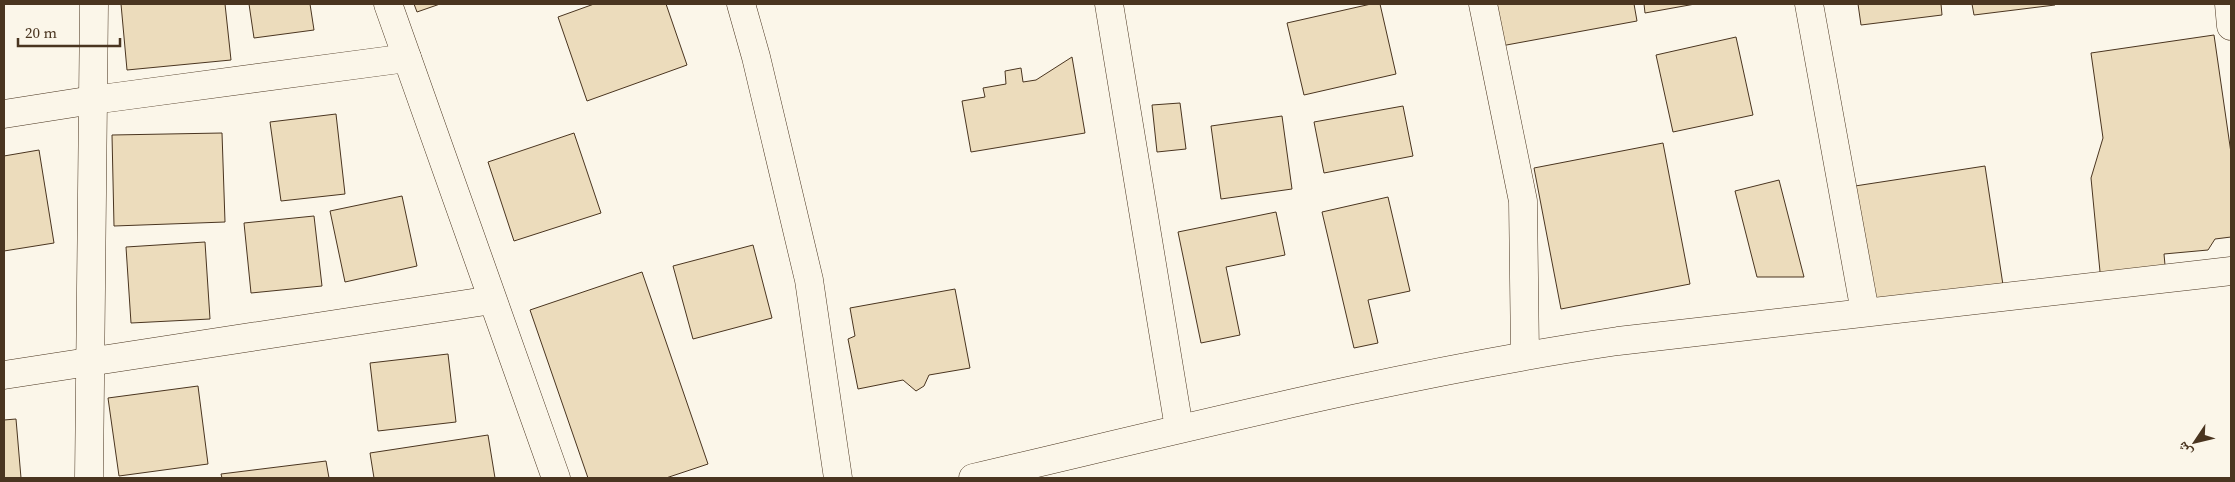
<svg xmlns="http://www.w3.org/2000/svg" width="2235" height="482" font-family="'Source Serif 4','Noto Naskh Arabic',serif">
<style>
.building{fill:#ecdcbc;stroke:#4a3520}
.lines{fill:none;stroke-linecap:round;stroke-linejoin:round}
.minor-casing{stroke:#4a3520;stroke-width:29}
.minor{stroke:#fbf6e9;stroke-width:28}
</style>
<rect width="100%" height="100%" fill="#fbf6e9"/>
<g class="building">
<polygon points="121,4 225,4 231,60 127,70"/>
<polygon points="249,4 310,4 314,30 254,38"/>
<polygon points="414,4 440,4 417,12"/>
<polygon points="594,4 666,4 687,65 587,101 558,17"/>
<polygon points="1371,4 1380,4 1396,74 1304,95 1287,23"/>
<polygon points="1493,4 1634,4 1637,21 1501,46"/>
<polygon points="1644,4 1695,4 1645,13"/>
<polygon points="1858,4 1941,4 1942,15 1861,25"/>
<polygon points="1972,4 2055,4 2055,5 1974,15"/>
<polygon points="2214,35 2231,153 2231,237 2215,239 2208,250 2164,254 2166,276 2101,282 2091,178 2103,138 2091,53"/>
<polygon points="1736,37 1753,115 1673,132 1656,55"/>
<polygon points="1072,57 1085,133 971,152 962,101 985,97 983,88 1006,84 1005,71 1021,68 1023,82 1036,80"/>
<polygon points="1180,103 1186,149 1157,152 1152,105"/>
<polygon points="1403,106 1413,156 1324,173 1314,122"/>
<polygon points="336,114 345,194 281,201 270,122"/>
<polygon points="1282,116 1292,189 1221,199 1211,126"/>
<polygon points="222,133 225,222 114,226 112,135"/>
<polygon points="574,133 601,213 514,241 488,162"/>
<polygon points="1663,143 1690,284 1561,309 1534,168"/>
<polygon points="39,150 54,243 4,251 4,156"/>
<polygon points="1985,166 2003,285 1873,305 1855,186"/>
<polygon points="1779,180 1804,277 1757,277 1735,191"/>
<polygon points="402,196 417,266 345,282 330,211"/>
<polygon points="1388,197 1410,291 1368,300 1378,343 1354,348 1322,212"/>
<polygon points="1276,212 1285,255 1226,267 1240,335 1201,343 1178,232"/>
<polygon points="314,216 322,286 251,293 244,223"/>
<polygon points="205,242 210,319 131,323 126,247"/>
<polygon points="753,245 772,318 693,339 673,266"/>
<polygon points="642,272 708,464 666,478 588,478 530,310"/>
<polygon points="955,289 970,368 929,375 924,386 916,391 903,380 858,389 848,339 855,336 850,308"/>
<polygon points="448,354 456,422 378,431 370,363"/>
<polygon points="198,386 208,464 119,476 108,398"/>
<polygon points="16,419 21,478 4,478 4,420"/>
<polygon points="488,435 495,478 374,478 370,453"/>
<polygon points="326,461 329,478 222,478 221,474"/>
</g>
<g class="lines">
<defs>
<g id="minor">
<polyline points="388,4 556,478"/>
<polyline points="741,4 756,57 809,280 838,478"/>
<polyline points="1109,4 1179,428"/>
<polyline points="1483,4 1523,201 1525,354"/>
<polyline points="1809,4 1865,312"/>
<polyline points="2229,4 2231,26"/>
<polyline points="4,114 93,100 407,58"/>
<polyline points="4,375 492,300"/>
<polyline points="89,478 94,4"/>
<path d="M973,478C1187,428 1401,373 1618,341L2231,271"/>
</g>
</defs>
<use href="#minor" class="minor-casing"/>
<use href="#minor" class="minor"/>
</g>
<rect width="2235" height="482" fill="none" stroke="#4a3520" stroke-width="10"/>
<g transform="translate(2195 442) rotate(235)" stroke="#fbf6e9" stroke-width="4" paint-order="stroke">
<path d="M0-4L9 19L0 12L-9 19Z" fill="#4a3520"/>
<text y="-8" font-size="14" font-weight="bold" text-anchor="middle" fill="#4a3520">ش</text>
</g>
<path d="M18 38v8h102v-8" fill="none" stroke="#4a3520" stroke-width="2.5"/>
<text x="25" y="38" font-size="15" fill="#4a3520" stroke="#fbf6e9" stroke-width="4" paint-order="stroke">20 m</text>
</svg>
